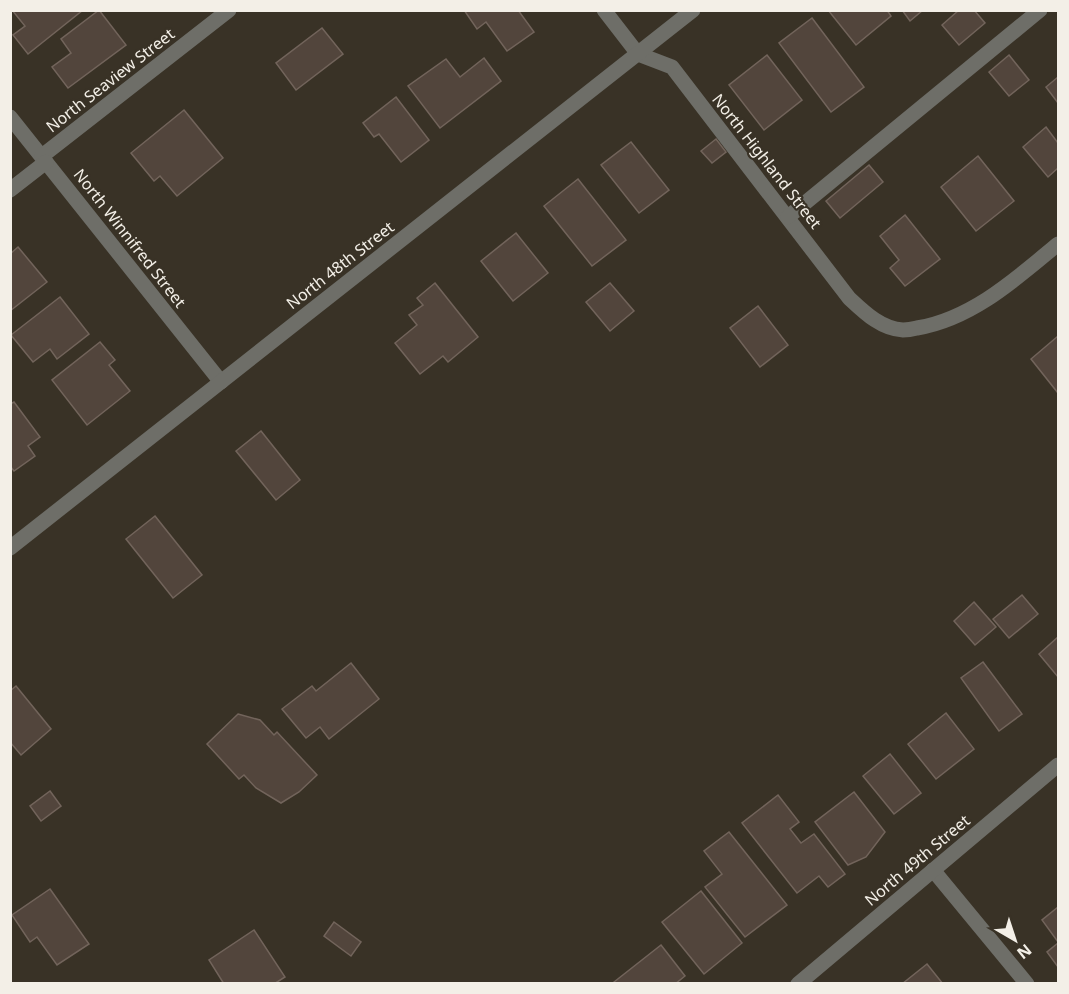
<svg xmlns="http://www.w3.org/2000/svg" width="1069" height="994" font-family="'Noto Sans',sans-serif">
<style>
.building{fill:#52453c;stroke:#72645b;stroke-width:1.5}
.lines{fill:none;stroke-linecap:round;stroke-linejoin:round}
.minor{stroke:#6e6e68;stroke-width:15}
.labels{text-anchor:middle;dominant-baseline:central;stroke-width:4.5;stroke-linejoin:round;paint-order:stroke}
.street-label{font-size:16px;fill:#f3efe7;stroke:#393226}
</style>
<rect width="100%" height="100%" fill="#393226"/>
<g class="building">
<polygon points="12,10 83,10 28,54 13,35 25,26"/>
<polygon points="99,10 126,45 68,88 52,67 71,53 61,39"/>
<polygon points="464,10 518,10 534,32 507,51 486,22 477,29"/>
<polygon points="828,10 887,10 891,16 856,45"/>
<polygon points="902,10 923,10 910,21"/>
<polygon points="959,10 974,10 985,23 959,45 942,25"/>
<polygon points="812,18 864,87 831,112 779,43"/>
<polygon points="322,28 343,54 296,90 276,63"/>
<polygon points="767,55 802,100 764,130 729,85"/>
<polygon points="1009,55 1029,80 1009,96 989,72"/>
<polygon points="484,58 501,81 440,128 408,86 446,59 460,77"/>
<polygon points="1058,77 1058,103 1046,87"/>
<polygon points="396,97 429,140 401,162 379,134 374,137 363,123"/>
<polygon points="184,110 223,158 177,196 160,176 154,181 131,153"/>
<polygon points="1046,127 1058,143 1058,168 1048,177 1023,147"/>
<polygon points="716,139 726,152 712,163 701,151"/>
<polygon points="631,142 669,190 639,213 601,165"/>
<polygon points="978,156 1014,201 976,231 941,187"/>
<polygon points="869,165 883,182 840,218 826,201"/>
<polygon points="578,179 626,240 592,266 544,206"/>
<polygon points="905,215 940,259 905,286 890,268 899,260 880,236"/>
<polygon points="516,233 548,273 513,301 481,261"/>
<polygon points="18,247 47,282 10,311 10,254"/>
<polygon points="435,283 478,337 448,362 443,356 420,374 395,343 417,325 409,315 423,305 417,298"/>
<polygon points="610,283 634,311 610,331 586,302"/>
<polygon points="60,297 89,334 57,359 50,349 33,362 11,335"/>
<polygon points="758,306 788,345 760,367 730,328"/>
<polygon points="1058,336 1058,393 1031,359"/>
<polygon points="100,342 115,360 109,365 130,391 87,425 52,380"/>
<polygon points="14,402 40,437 28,446 35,456 14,471 10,466 10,404"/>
<polygon points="261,431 300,480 276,500 236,451"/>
<polygon points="155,516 202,575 173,598 126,539"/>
<polygon points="1022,595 1038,614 1009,638 993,619"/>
<polygon points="974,602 996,627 975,645 954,621"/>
<polygon points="1058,637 1058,677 1039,654"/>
<polygon points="983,662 1022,714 999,731 961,678"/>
<polygon points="351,663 379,699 329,739 320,727 306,738 282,709 312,686 316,691"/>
<polygon points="16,686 51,729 21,755 10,742 10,691"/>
<polygon points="946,713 974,749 936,779 908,744"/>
<polygon points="238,714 260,720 274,735 277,732 317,775 299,792 281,803 256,788 244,775 239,779 207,744"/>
<polygon points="890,754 921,793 894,814 863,776"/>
<polygon points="50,791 61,806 41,821 30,806"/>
<polygon points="854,792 885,832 866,857 848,865 815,822"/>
<polygon points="778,795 799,822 790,829 801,843 814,834 845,874 828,887 819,876 797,893 742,823"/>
<polygon points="729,832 787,905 745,937 705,887 722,874 704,851"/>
<polygon points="50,889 89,944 57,965 37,937 30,942 12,915"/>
<polygon points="701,891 742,943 704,974 662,922"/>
<polygon points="1058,907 1058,942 1042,920"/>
<polygon points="334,922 361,942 351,956 324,936"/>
<polygon points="254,930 285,977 274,984 224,984 209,960"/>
<polygon points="1058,943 1058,967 1047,952"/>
<polygon points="661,945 685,976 675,984 616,984 614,982"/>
<polygon points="927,964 943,984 902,984"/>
</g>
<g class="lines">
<g class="minor">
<path d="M604,10L638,54L672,67L849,298C864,312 881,329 903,330C908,330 913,329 917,328C972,319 1017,278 1058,244"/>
<polyline points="10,117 221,382"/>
<polyline points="42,156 229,10"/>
<polyline points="10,190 46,162"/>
<polyline points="788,217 1040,10"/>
<polyline points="10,548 693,10"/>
<polyline points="933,870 1027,984"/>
<polyline points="798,984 1058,765"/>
</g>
</g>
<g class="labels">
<g class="street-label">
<text transform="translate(110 80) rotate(-38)">North Seaview Street</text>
<text transform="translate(767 161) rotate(52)">North Highland Street</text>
<text transform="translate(130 238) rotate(52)">North Winnifred Street</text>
<text transform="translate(340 265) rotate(-38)">North 48th Street</text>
<text transform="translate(917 860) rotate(-40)">North 49th Street</text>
</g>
</g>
<rect width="1069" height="994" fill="none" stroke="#f3efe7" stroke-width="24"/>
<g transform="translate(1015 940) rotate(141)" stroke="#393226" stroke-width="4.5" paint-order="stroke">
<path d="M0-4.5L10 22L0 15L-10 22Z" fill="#f3efe7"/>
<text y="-9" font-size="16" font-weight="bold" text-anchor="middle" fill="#f3efe7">N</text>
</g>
</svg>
